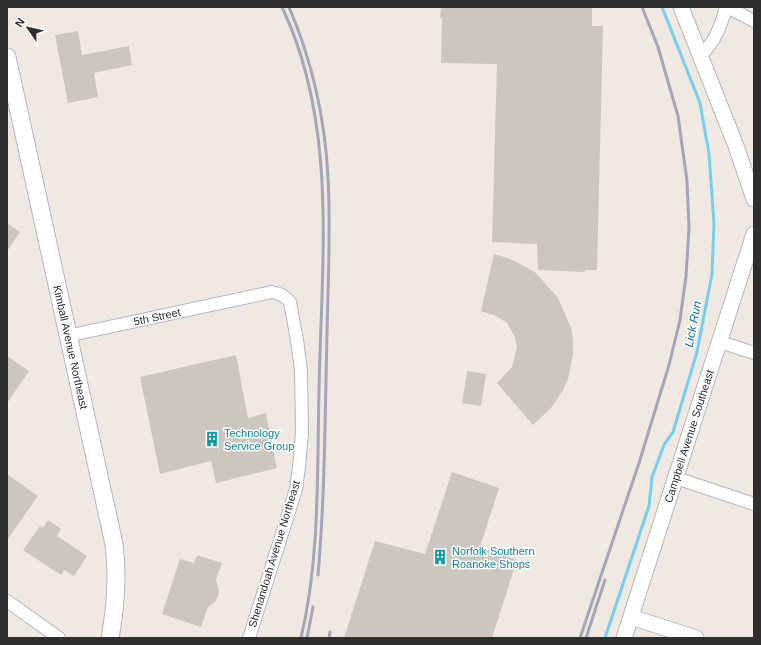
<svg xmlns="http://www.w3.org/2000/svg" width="761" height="645" font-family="Helvetica,sans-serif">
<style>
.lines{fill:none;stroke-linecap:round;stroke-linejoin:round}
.stream{stroke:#75cff0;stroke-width:3}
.building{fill:#cbc7bf}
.minor-casing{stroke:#b4b7c1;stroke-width:14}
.tertiary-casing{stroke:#b4b7c1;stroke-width:17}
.secondary-casing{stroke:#b4b7c1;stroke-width:19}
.minor{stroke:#fff;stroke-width:12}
.tertiary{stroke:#fff;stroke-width:15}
.secondary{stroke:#fff;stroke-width:17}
.rail{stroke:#a3a6b8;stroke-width:3}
.labels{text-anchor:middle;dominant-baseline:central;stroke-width:3;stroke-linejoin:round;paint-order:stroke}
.street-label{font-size:11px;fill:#2e2e2e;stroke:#fff}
.culture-label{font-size:11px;fill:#0d838f;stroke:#fff;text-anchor:start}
.water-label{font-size:12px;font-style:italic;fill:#0d6fa3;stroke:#fff}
</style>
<rect width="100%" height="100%" fill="#efe9e1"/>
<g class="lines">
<polyline class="stream" points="605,638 649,506 652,477 664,445 673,432 697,352 712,274 714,224 709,154 700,103 662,7"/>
</g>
<g class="building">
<polygon points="441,7 592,7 592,26 603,26 597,270 586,270 585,272 538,270 537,244 492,242 497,64 441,63 442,18 440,18"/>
<polygon points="78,31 82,55 129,46 132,65 94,73 98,97 68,103 55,35"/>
<polygon points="7,223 20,232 7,251"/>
<polygon points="494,254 513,260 536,273 558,298 571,328 573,340 573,354 568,379 562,392 551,408 533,425 497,383 512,367 517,347 515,337 507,323 496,316 481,311"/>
<polygon points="236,355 248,418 266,413 277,468 216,483 211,461 160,474 140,377"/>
<polygon points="7,356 29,371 7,403"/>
<polygon points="467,371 486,374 481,406 462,403"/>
<polygon points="452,472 499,488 480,547 517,560 492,638 344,638 375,541 425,554"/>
<polygon points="7,474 38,496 7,540"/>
<polygon points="48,520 61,529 57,536 87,556 74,576 64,570 61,575 23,550 40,526 43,528"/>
<polygon points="197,555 222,563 216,580 219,591 218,596 215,602 208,607 201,627 162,614 180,559 194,563"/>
</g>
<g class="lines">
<defs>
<g id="minor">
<polyline points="727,7 754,21"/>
<path d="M700,56C715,42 721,26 726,7"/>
<path id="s1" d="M67,336L272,292C280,294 284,295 290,302L297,340L301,370L302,432L299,467L296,489L288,515L249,638"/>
<polyline points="720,342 754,353"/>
<polyline points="676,478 754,504"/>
<polyline points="7,601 59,638"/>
</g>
<g id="tertiary">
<polyline points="681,7 736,146 754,199"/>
<polyline points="631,617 696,638"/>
<path id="s2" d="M624,638L754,234"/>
</g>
<g id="secondary">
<path id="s3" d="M7,57L114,544C118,576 116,606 110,638"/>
</g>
</defs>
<use href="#minor" class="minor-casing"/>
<use href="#tertiary" class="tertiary-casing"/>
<use href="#secondary" class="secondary-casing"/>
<use href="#minor" class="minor"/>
<use href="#tertiary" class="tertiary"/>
<use href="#secondary" class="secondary"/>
<g class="rail">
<path d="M282,7C339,127 321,264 319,392C317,474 320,558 301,638"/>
<path d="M289,7C312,61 325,118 328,177C331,229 328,281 327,334C325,414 325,495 318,575"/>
<polyline points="307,638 313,607"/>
<polyline points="329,638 330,632"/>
<polyline points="580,638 639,463 669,365 680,320 686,276 689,228 687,181 678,116 658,47 642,7"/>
<polyline points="586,638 605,580"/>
</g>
</g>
<defs>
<symbol id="building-bare" viewBox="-9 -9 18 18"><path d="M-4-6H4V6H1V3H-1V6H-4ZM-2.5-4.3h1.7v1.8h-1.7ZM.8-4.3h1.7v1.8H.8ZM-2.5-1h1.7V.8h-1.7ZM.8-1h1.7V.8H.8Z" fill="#0f9aa8" stroke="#fff" stroke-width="2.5" paint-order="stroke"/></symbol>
</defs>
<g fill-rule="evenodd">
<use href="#building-bare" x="201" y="428" width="22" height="22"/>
<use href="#building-bare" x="429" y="546" width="22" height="22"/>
</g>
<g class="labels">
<g class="street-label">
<text stroke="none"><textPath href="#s1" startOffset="92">5th Street</textPath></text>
<text stroke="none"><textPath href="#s3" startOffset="297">Kimball Avenue Northeast</textPath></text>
<text stroke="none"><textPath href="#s2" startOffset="212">Campbell Avenue Southeast</textPath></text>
<text transform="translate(274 554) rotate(-73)">Shenandoah Avenue Northeast</text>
</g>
<g class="culture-label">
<text x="224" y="433">Technology<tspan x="224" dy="13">Service Group</tspan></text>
<text x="452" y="551">Norfolk Southern<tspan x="452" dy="13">Roanoke Shops</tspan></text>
</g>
<g class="water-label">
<text transform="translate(693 324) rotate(-79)">Lick Run</text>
</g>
</g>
<rect width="761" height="645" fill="none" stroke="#2e2e2e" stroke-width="16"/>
<g transform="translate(28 28) rotate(304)" stroke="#ffffff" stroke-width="3" paint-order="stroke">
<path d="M0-3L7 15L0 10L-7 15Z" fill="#2e2e2e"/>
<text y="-6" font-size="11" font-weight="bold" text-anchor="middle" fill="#2e2e2e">N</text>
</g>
</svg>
